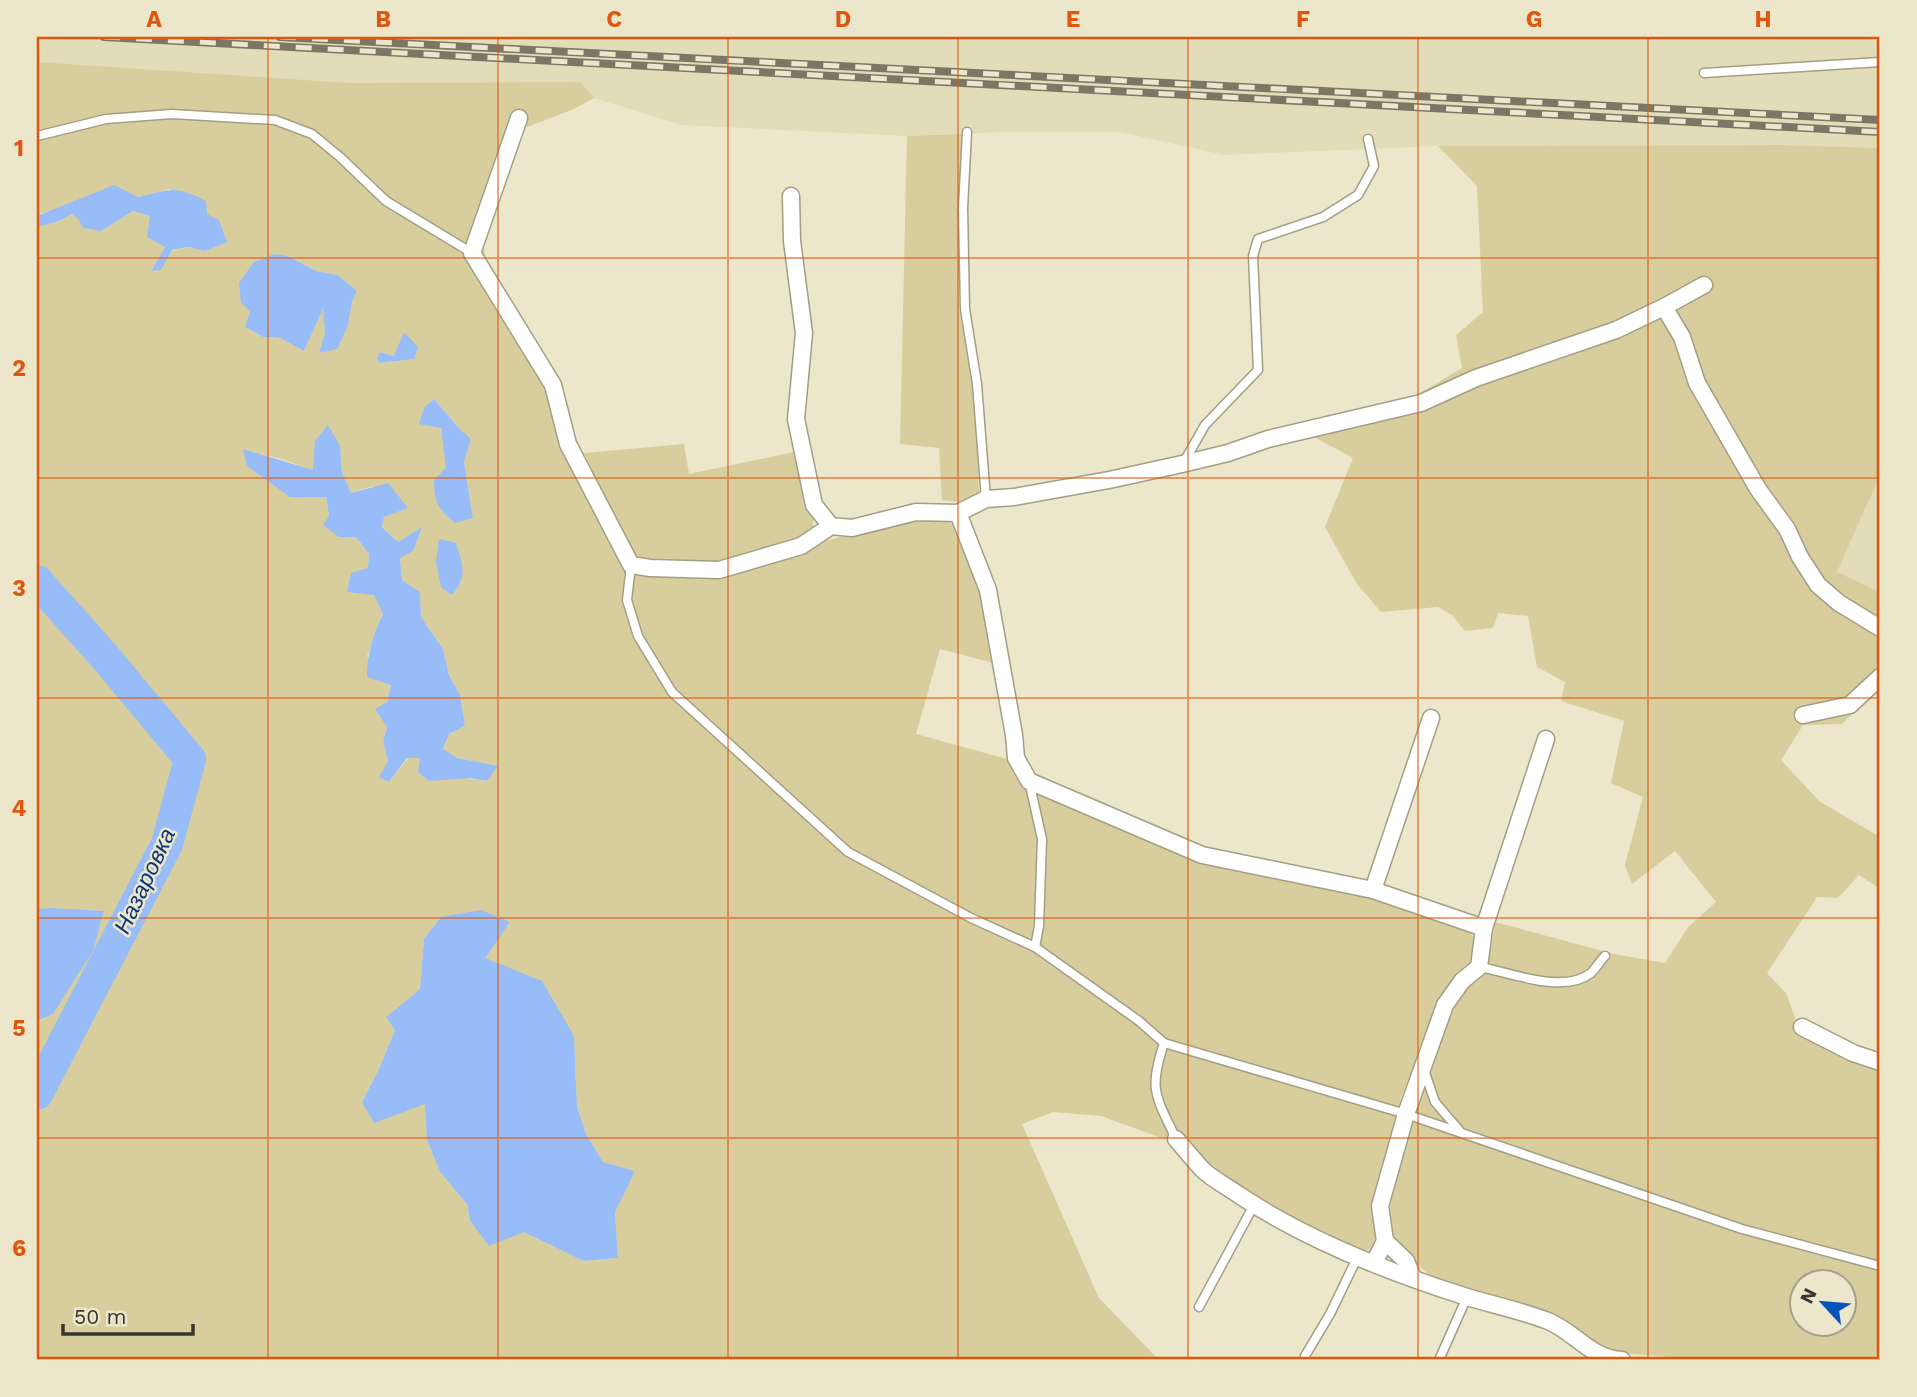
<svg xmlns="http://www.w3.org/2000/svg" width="1917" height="1397" font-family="'Work Sans',sans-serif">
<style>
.built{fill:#e3dcb9}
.green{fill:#d8ce9d;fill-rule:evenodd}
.water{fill:#97bcf7}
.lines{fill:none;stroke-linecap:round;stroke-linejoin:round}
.river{stroke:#97bcf7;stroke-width:32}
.lane-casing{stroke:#a39e84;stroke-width:11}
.street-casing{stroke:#a39e84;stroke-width:19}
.lane{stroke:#fff;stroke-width:8}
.street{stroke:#fff;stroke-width:16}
.rail-casing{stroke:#7b7766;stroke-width:8}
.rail{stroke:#ece6cb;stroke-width:5;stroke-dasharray:16;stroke-linecap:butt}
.grid{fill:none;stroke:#df570e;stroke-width:2;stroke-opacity:0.55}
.labels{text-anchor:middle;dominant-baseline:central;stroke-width:5;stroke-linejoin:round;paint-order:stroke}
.water-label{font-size:23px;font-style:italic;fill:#0c377a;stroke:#ece6cb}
.neatline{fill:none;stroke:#df570e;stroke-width:2.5}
.grid-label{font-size:23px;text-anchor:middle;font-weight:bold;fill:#df570e}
</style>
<rect width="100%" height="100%" fill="#ece6cb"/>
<g class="built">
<polygon points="37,37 1880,37 1880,148 1784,145 1438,146 1224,155 1120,132 1003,132 907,136 682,125 594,98 580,82 350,83 42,63 37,62"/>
<polygon points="1880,476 1880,592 1837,572"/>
</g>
<g class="green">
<path d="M37,62L350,83L580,82L594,98L574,109L519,130L484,242L485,259L474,270L549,388L563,444L619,562L646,573L719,574L853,533L915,519L936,516L959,528L979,583L997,664L940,649L916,734L1007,759L1023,785L1200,863H1211L1370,897L1469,930L1475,939L1473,960L1442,998L1400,1100L1389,1151L1377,1240L1372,1250H1362L1293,1221L1208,1168L1182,1136L1167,1140L1101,1116L1053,1112L1022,1124L1099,1298L1159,1360H37V1021L53,1014L103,911L37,909V252L40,248L37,245V227L59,221L72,214L101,231L133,211L150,216L166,247L151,270H161L171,251L188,247L205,251L207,214L169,189L138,197L37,214ZM288,256L316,271L338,275L357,291L352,302L348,326L320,353L325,333L323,308L304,351L280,338L263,337L246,328L250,311ZM405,332L414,359L379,363L380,352L394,356ZM434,399L457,426L471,439L464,462L473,517L446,469V454ZM340,446L342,472L351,493L373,486L407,508L384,517L382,526L398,542L421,528L400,558L402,580L420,592L421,617L443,649L449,675L460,695L465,726L449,734L443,750L457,758L497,766L487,781C464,777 441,776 418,772L421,758H408L390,781L388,761L383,741L387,727V702L391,685L367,656C374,643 375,628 383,614L375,595L347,591L368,568L369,554L356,537H339L329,516L326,497L243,450L281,459L314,471ZM510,921L484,958L574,1036L577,1105L586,1134L603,1162L634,1171L615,1212L618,1258L583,1261L524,1232L470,1221L467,1204L440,1172L427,1140L426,1103L362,1102L379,1069L395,1030L387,1016L420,989L424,939Z"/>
<polygon points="961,134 959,309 975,384 979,495 958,502 942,500 939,448 900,444 907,136"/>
<path d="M1784,145L1880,148V476L1837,572L1880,592V687L1842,724L1803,725L1781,760L1819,801L1880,837V889L1859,875L1838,898L1817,897L1767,973L1786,993L1802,1037L1844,1059L1880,1071V1360H1706L1609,1352L1594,1345L1563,1320L1468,1291L1433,1278L1411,1259L1392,1238L1386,1212L1414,1108L1459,996L1478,978L1489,958L1495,922L1614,954L1665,963L1688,927L1716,902L1675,851L1632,884L1625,865L1643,797L1611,783L1624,721L1561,701L1565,682L1537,667L1528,616L1498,613L1493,628L1465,631L1452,615L1438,607L1381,612L1357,584L1325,527L1353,458L1314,437V422L1419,394L1462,368L1456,335L1483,312L1477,186L1438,146ZM1801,1282H1843V1324H1801Z"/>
<polygon points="684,444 689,474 794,452 813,515 813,531 800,538 717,563 649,564 633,555 584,453"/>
</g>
<g class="water">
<path d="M114,185L138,197C171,189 175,185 206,201L207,214L219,220L227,242L205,251L188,247L172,250L161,270L151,271L165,247L147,237L150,216L133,211L101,231L83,228L79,220L72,214L59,221L37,227V214H42Z"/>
<polygon points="274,254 288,256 316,271 338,275 357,291 352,302 348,326 337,349 319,353 325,333 323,309 304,351 280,338 263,337 245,327 250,311 241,303 239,283 253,263"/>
<polygon points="404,332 418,347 414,359 379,363 377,358 380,352 394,356"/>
<path d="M434,399L457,426L471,439L464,462L473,518L455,523C438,509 434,502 434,480L446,468L441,428L419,424L424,408Z"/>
<path d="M328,425L340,446L342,472L351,493L388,483L408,508L384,517L382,527L398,542L422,527L413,551L400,558L402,580L420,592L421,617L443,649L449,675L460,695L465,726L449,734L443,749L457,758L498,766L487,781L470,778L429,781L418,772L420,758H407L389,782L379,777L388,761L383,741L387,727L375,709L387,702L391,685L367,677C367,656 373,634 383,614L374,595L347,592L351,573L368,568L369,554L356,537H339L323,525L329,516L326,497H290L247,466L243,449L313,470L315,441Z"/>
<path d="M439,539L456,543C463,566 468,575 452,595L441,587L436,562Z"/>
<polygon points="52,908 104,911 93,951 53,1014 37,1021 37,909"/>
<polygon points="481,910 510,922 485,958 542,981 574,1036 577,1106 586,1134 603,1162 635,1171 615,1212 618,1258 583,1261 524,1232 489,1246 470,1221 467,1204 440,1172 427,1140 425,1104 374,1123 362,1102 379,1069 395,1030 386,1017 420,989 424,939 441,917"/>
</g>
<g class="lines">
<polyline class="river" points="37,581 105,657 190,759 167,844 37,1094"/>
<defs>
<g id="lane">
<polyline points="1704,73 1880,62"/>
<polyline points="967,132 963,208 965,309 977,384 986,499"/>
<polyline points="37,136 106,119 172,114 275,120 312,134 340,157 386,201 472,253"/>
<polyline points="1184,462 1205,425 1258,370 1253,256 1258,239 1323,217 1358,195 1374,166 1368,139"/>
<polyline points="631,565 627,600 638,636 672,692 848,852 971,918 1035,947 1139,1021 1164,1043 1406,1114 1742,1229 1880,1266"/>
<polyline points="1029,781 1042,839 1039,926 1035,947"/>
<path d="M1479,967C1510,972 1563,995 1591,973C1596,968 1600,961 1605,956"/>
<path d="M1164,1043C1148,1091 1156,1096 1176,1139"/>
<polyline points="1424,1070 1435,1102 1459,1130"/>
<polyline points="1199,1307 1254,1205"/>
<polyline points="1305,1356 1330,1314 1358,1256"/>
<polyline points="1439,1360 1467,1297"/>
</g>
<g id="street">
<polyline points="519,118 472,253 553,385 568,444 631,565 650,568 719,570 801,546 831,526"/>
<polyline points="791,196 792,241 804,333 796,419 814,505 831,526 852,528 916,512 958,513 986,499 1014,497 1109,480 1182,464 1228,453 1268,439 1421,403 1476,378 1616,330 1664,307 1704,285"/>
<polyline points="1664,307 1682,337 1697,383 1758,489 1787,529 1800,557 1818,585 1839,603 1880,628"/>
<polyline points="958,513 988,590 1014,735 1016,758 1029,781 1202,855 1373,890 1484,928"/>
<polyline points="1803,715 1850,705 1880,677"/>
<polyline points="1373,890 1431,718"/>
<polyline points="1802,1027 1853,1053 1880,1062"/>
<path d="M1176,1139C1185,1149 1194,1161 1204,1171C1214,1180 1228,1187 1239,1195C1305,1239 1391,1273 1467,1297C1494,1305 1522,1311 1548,1321C1575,1332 1591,1359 1622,1360"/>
<polyline points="1385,1241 1406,1261 1413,1278"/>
<polyline points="1374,1263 1385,1241 1380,1206 1406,1114 1445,1005 1462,981 1479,967 1484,928 1546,739"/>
</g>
</defs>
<use href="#lane" class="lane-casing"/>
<use href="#street" class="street-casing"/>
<use href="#lane" class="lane"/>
<use href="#street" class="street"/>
<defs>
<g id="rail">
<polyline points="104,37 1880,132"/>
<polyline points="280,37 1880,120"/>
</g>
</defs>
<use href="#rail" class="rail-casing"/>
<use href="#rail" class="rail"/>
</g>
<path class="grid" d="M268,37V1360M498,37V1360M728,37V1360M958,37V1360M1188,37V1360M1418,37V1360M1648,37V1360M37,258H1880M37,478H1880M37,698H1880M37,918H1880M37,1138H1880"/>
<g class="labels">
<g class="water-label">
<text transform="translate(145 881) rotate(-65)">Назаровка</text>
</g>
</g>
<rect width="1917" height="1397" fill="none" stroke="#ece6cb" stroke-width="77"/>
<g transform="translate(1823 1303) rotate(296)"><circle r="33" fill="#ece6cb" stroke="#a4a08b" stroke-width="2"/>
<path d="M0-5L12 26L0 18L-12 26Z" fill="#0852bc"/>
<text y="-10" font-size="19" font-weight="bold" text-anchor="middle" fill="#39362c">N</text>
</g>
<path d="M63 1324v10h130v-10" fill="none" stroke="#39362c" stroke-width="3.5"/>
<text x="74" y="1324" font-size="21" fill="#39362c" stroke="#ece6cb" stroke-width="5" paint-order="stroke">50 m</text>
<rect x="38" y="38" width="1840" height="1320" class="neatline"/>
<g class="grid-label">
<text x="154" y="27">A</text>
<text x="383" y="27">B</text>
<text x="614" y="27">C</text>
<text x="843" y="27">D</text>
<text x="1073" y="27">E</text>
<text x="1303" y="27">F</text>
<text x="1534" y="27">G</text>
<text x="1763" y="27">H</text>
<text x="19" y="156">1</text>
<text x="19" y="376">2</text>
<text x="19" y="596">3</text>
<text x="19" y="816">4</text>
<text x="19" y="1036">5</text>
<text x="19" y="1256">6</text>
</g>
</svg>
